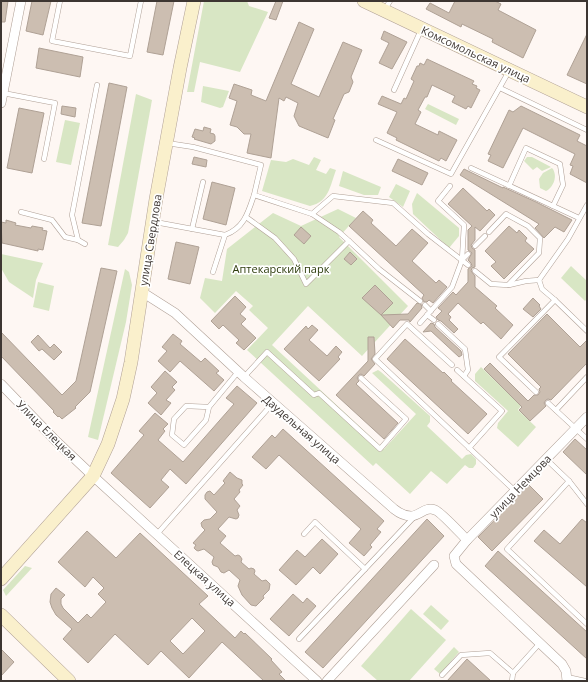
<svg xmlns="http://www.w3.org/2000/svg" width="588" height="682" font-family="'Open Sans',sans-serif">
<style>
.green{fill:#d8e6c4}
.building{fill:#ccbeb1;stroke:#afa195;fill-rule:evenodd}
.lines{fill:none;stroke-linecap:round;stroke-linejoin:round}
.lane-casing{stroke:#b0a096;stroke-width:5.5}
.street-casing{stroke:#b0a096;stroke-width:10}
.secondary-casing{stroke:#b0a096;stroke-width:14}
.lane{stroke:#fff;stroke-width:4.5}
.street{stroke:#fff;stroke-width:9}
.secondary{stroke:#faf0cc;stroke-width:13}
.labels{text-anchor:middle;dominant-baseline:central;stroke-width:3.5;stroke-linejoin:round;paint-order:stroke}
.street-label{font-size:11px;fill:#3d3632;stroke:#fff}
.park-label{font-size:11px;fill:#2d3c0c;stroke:#fff}
</style>
<rect width="100%" height="100%" fill="#fef7f3"/>
<g class="green">
<polygon points="204,1 247,1 249,6 268,12 240,72 200,62 194,92 187,92"/>
<polygon points="203,86 229,91 223,107 220,108 201,102"/>
<polygon points="136,94 152,100 128,233 124,240 118,247 108,245"/>
<polygon points="428,104 459,119 456,125 425,109"/>
<polygon points="65,120 80,123 71,165 56,162"/>
<path d="M314,157L321,160L316,170L326,174L330,168L336,170C330,186 329,202 310,206L262,191L271,160L286,162L293,159L309,165Z"/>
<polygon points="527,157 532,157 551,167 542,171 537,167 533,170 524,161"/>
<path d="M552,168C558,175 554,187 546,191L540,188L539,179L543,173Z"/>
<polygon points="343,171 381,187 378,195 364,195 339,186"/>
<polygon points="396,184 410,191 403,207 389,197"/>
<polygon points="417,193 459,228 459,236 449,248 413,214 412,204"/>
<polygon points="338,209 356,218 339,237 408,306 362,356 308,306 272,345 384,449 416,414 372,373 378,370 381,372 430,416 430,422 427,426 462,459 466,455 471,454 476,459 476,464 473,468 469,468 465,465 447,484 431,471 410,494 376,463 373,466 247,350 268,328 249,310 253,306 236,291 215,313 200,298 205,278 222,281 227,249 273,213 301,226"/>
<polygon points="1,254 43,263 36,280 33,298 9,282 1,268"/>
<polygon points="571,266 587,281 587,299 585,301 561,278"/>
<polygon points="125,269 129,272 132,285 126,322 98,440 88,437"/>
<polygon points="38,282 54,286 49,311 33,307"/>
<polygon points="481,367 521,406 518,410 536,427 518,447 497,428 498,423 508,411 475,381 475,374"/>
<polygon points="25,566 32,568 6,596 3,590"/>
<polygon points="431,605 449,621 441,630 423,614"/>
<polygon points="411,609 446,640 409,681 378,681 361,666"/>
<polygon points="454,647 459,652 440,674 434,669"/>
</g>
<g class="building">
<polygon points="1,1 8,1 5,22 1,22"/>
<polygon points="32,1 51,1 43,35 26,31"/>
<polygon points="157,1 174,1 163,55 147,52"/>
<polygon points="276,1 283,1 276,20 269,18"/>
<polygon points="455,1 495,1 501,4 498,10 536,30 523,58 492,42 493,39 462,24 461,27 426,9 430,3 449,13"/>
<polygon points="299,22 314,29 291,84 319,97 343,42 362,50 351,77 353,82 349,92 344,94 333,119 335,120 328,138 299,126 294,116 298,103 286,97 284,101 279,98 271,158 247,153 251,134 244,134 237,127 230,125 237,101 229,98 234,84 252,90 251,95 266,101"/>
<polygon points="384,31 407,42 392,69 379,63 389,43 381,39"/>
<polygon points="587,34 587,84 567,75"/>
<polygon points="39,48 83,57 80,77 36,68"/>
<polygon points="427,59 474,81 472,84 477,86 476,88 480,90 471,108 468,106 466,109 452,102 455,96 432,85 427,97 425,97 418,110 421,112 415,124 438,135 439,131 457,140 446,161 441,158 439,161 396,140 397,138 387,133 397,112 378,104 382,96 401,104 404,98 406,99 414,81 411,79 417,66 419,66 420,63 424,65"/>
<polygon points="109,83 127,87 101,226 82,223"/>
<polygon points="62,106 76,108 75,117 61,114"/>
<polygon points="521,106 580,135 577,141 587,146 587,183 570,174 573,166 570,165 575,154 523,128 503,168 488,161 491,155 488,154 509,110 513,112"/>
<polygon points="19,108 44,113 32,173 7,168"/>
<polygon points="204,127 211,129 210,133 214,134 215,136 215,141 211,144 194,139 195,138 192,137 195,129 203,131"/>
<polygon points="194,157 207,160 206,167 192,164"/>
<polygon points="398,159 428,173 422,185 392,171"/>
<polygon points="464,169 503,188 503,187 536,202 572,220 564,232 555,227 544,238 535,228 539,224 460,175"/>
<polygon points="212,182 235,188 226,225 203,219"/>
<polygon points="463,188 487,211 489,209 495,215 480,231 475,227 475,240 471,245 472,248 475,250 475,267 472,268 471,271 475,276 475,287 497,306 495,308 513,325 501,339 483,322 481,324 458,303 448,314 451,317 449,320 458,329 454,333 441,321 438,320 436,317 442,311 438,308 453,292 456,295 468,282 468,269 472,266 471,263 468,260 472,253 468,250 468,230 472,226 448,204"/>
<polygon points="363,211 373,220 371,223 396,246 412,229 428,243 412,261 436,283 439,280 447,287 433,303 429,300 427,302 424,302 422,298 424,295 349,226"/>
<polygon points="6,220 16,223 15,225 31,228 32,226 43,228 42,230 47,231 43,250 38,249 38,251 2,243 1,222 6,223"/>
<polygon points="509,226 517,233 519,230 527,238 525,241 534,249 504,279 491,266 496,262 485,251"/>
<polygon points="301,227 311,236 304,244 294,235"/>
<polygon points="176,242 199,247 190,284 168,279"/>
<polygon points="350,252 357,259 351,265 344,259"/>
<polygon points="101,268 117,271 90,392 75,407 76,408 62,419 59,416 58,417 53,412 54,411 1,356 1,332 62,395 76,381"/>
<polygon points="375,285 393,303 381,315 362,298"/>
<polygon points="235,296 246,307 240,314 246,319 241,324 256,338 244,350 236,343 239,340 223,325 219,329 211,321"/>
<polygon points="533,298 540,305 539,306 541,309 533,317 523,309"/>
<polygon points="417,303 421,304 422,308 410,322 409,320 400,320 393,328 381,315 408,314"/>
<polygon points="547,314 580,347 587,340 587,363 551,400 548,399 546,400 544,403 546,406 530,421 519,410 522,407 484,369 490,363 528,401 534,395 538,395 540,392 539,389 541,387 508,354"/>
<polygon points="431,323 434,324 435,327 461,351 462,355 459,357 431,331 423,332"/>
<polygon points="312,325 318,330 309,340 327,356 336,346 342,352 338,357 340,359 319,381 284,349 306,326 308,329"/>
<polygon points="173,334 182,341 180,344 201,362 205,358 219,371 216,373 224,380 214,391 180,361 170,372 158,361 167,351 162,347"/>
<polygon points="38,335 50,348 54,344 62,352 54,360 42,349 39,351 31,342"/>
<polygon points="368,337 374,337 375,354 371,359 375,364 364,376 361,374 359,375 357,378 359,381 356,384 398,423 384,439 336,395 368,361"/>
<polygon points="405,339 443,373 444,372 452,380 451,381 487,414 468,434 387,359"/>
<polygon points="165,371 177,382 172,387 175,390 166,400 171,403 161,415 148,403 157,393 151,387"/>
<polygon points="237,386 257,403 186,484 170,469 161,480 169,487 150,508 111,473 144,435 139,431 155,413 168,424 163,429 165,431 158,440 183,462 234,404 226,398"/>
<polygon points="283,429 384,521 377,529 381,532 370,545 372,547 364,556 349,543 361,529 279,455 266,469 252,457 272,435 275,438"/>
<polygon points="575,439 587,450 587,475 563,452"/>
<polygon points="230,472 237,478 242,480 242,484 243,485 239,490 240,492 234,499 240,506 237,510 239,515 238,518 236,519 229,517 218,529 226,536 220,543 235,556 238,555 240,556 242,559 241,562 249,569 251,568 254,569 255,571 254,574 262,581 266,580 270,584 269,590 263,596 264,598 256,606 251,605 242,595 238,586 240,580 229,570 224,573 221,572 218,567 213,565 212,562 214,557 204,549 198,551 196,550 194,548 196,545 193,543 205,530 202,527 201,523 204,520 210,519 217,512 205,499 205,495 207,492 210,491 214,495 225,483 223,481"/>
<polygon points="529,485 543,499 492,551 478,537"/>
<polygon points="427,519 444,536 323,668 305,652"/>
<polygon points="582,519 587,523 587,587 534,541 544,530 560,544"/>
<path d="M87,531L116,558L140,533L208,596L199,604L235,638L241,631L244,634L245,633L272,659L271,660L282,672L279,674L286,681H264L222,642L189,678L161,651L148,665L115,634L88,663L63,639L72,629L56,615L52,608L50,602L51,594L56,588L65,595L61,599V604L63,608L78,623L87,614L91,618L106,602L98,594L104,588L93,577L85,587L58,562ZM192,618L205,631L183,654L170,641Z"/>
<polygon points="322,539 338,554 320,574 313,567 296,585 279,570 297,550 305,557"/>
<polygon points="498,551 587,632 587,659 485,566"/>
<polygon points="293,594 303,603 307,598 316,606 289,636 270,619"/>
<polygon points="1,649 14,662 1,676"/>
<polygon points="467,659 491,681 447,681"/>
</g>
<g class="lines">
<defs>
<g id="lane">
<polyline points="60,1 52,41 130,56 141,1"/>
<polyline points="385,9 390,1"/>
<polyline points="500,88 587,130"/>
<polyline points="394,90 421,30"/>
<polyline points="3,93 55,103 44,159"/>
<polyline points="376,140 451,174 509,71"/>
<polyline points="167,143 193,147 261,165 254,195 312,214 333,196 393,203 428,234 468,265"/>
<polyline points="471,168 579,218"/>
<polyline points="450,186 438,201 464,225 462,260"/>
<polyline points="509,186 526,148 560,164 563,185 553,206"/>
<polyline points="21,212 52,220 65,237 78,240 85,244"/>
<polyline points="312,214 339,232 349,241"/>
<polyline points="246,217 275,238 294,259 306,284 349,241 379,269 420,301"/>
<path d="M155,222L225,235C244,228 248,213 254,195"/>
<polyline points="192,229 203,182"/>
<polyline points="78,240 72,215 97,85"/>
<polyline points="475,246 485,236"/>
<polyline points="475,271 491,284 508,285 539,253 540,238 528,226 506,214 489,232"/>
<polyline points="213,272 225,235"/>
<polyline points="539,280 568,239 587,205"/>
<polyline points="539,280 542,289 555,300"/>
<polyline points="509,285 526,281 539,280"/>
<polyline points="425,305 431,311"/>
<polyline points="427,315 434,320"/>
<polyline points="420,323 452,287 462,260 468,254"/>
<polyline points="438,324 465,349 468,370 464,376"/>
<polyline points="452,365 407,324 375,359 515,491"/>
<polyline points="457,370 502,411 469,448"/>
<polyline points="244,377 267,352 314,395 319,393 380,449 406,419 361,378"/>
<polyline points="536,392 499,357 555,300 587,331"/>
<polyline points="548,403 587,439"/>
<polyline points="209,407 186,406 174,419 172,435 184,445 206,420 209,407 238,372"/>
<polyline points="556,410 587,377"/>
<polyline points="546,459 569,481 587,504"/>
<polyline points="569,481 507,549 587,624"/>
<polyline points="157,534 273,403"/>
<polyline points="304,534 315,522 365,569"/>
<polyline points="299,639 415,516"/>
<polyline points="442,675 461,655 490,653 513,673 540,643"/>
<polyline points="567,677 585,681"/>
<polyline points="512,681 513,673"/>
</g>
<g id="street">
<polyline points="1,103 21,1"/>
<path d="M142,292L175,313L244,377L394,509C399,513 405,516 411,516C420,516 425,506 435,510C440,511 462,535 467,540"/>
<polyline points="1,384 56,441 93,476 317,681"/>
<polyline points="327,681 434,565"/>
<polyline points="567,681 566,671 562,664 456,564 454,556 467,540 587,417"/>
</g>
<g id="secondary">
<polyline points="364,1 587,107"/>
<polyline points="1,579 93,476 108,444 123,399 131,362 156,199 180,68 194,1"/>
<polyline points="1,615 69,681"/>
</g>
</defs>
<use href="#lane" class="lane-casing"/>
<use href="#street" class="street-casing"/>
<use href="#secondary" class="secondary-casing"/>
<use href="#lane" class="lane"/>
<use href="#street" class="street"/>
<use href="#secondary" class="secondary"/>
</g>
<g class="labels">
<g class="street-label">
<text transform="translate(476 54) rotate(25)">Комсомольская улица</text>
<text transform="translate(150 240) rotate(-81)">улица Свердлова</text>
<text transform="translate(302 429) rotate(41)">Даудельная улица</text>
<text transform="translate(47 430) rotate(45)">Улица Елецкая</text>
<text transform="translate(520 486) rotate(-46)">улица Немцова</text>
<text transform="translate(205 578) rotate(42)">Елецкая улица</text>
</g>
<g class="park-label">
<text x="281" y="268">Аптекарский парк</text>
</g>
</g>
<rect width="588" height="682" fill="none" stroke="#3d3632" stroke-width="4"/>
</svg>
